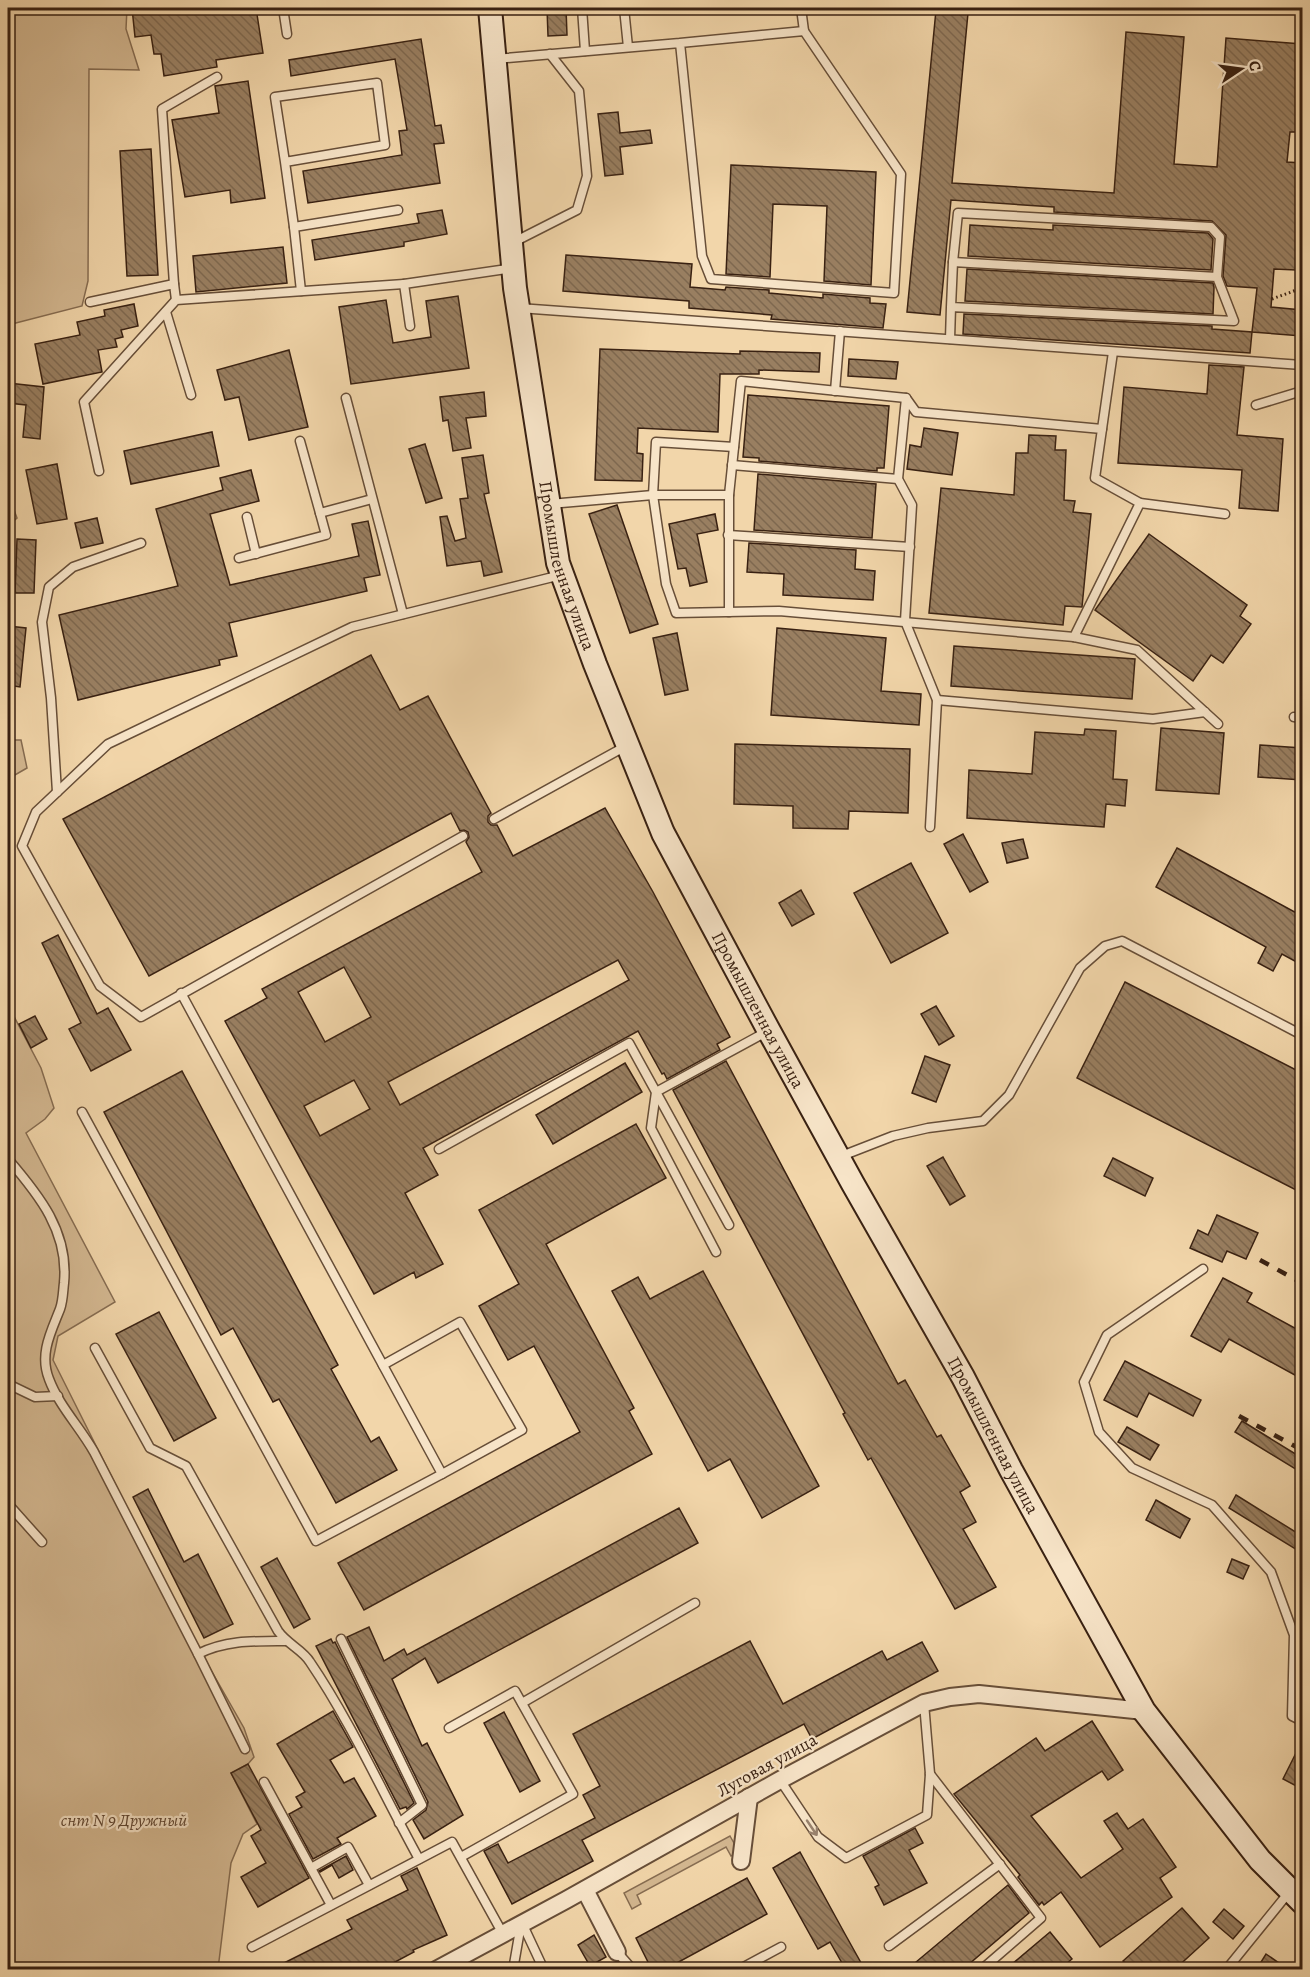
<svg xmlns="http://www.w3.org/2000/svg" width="1310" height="1977" font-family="Alegreya,serif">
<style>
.green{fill:#d3b790;stroke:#866c51;stroke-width:1.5}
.building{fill:url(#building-back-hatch);stroke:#392112;stroke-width:1.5;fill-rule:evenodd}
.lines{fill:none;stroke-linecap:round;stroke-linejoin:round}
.service-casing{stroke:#674e38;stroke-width:11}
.minor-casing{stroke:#674e38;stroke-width:20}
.secondary-casing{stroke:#392112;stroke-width:26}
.path{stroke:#392112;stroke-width:3;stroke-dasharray:1.5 3;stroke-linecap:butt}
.service{stroke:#f7e4c8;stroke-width:8}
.minor{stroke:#f7e4c8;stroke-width:16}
.secondary{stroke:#f7e4c8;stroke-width:22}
.rail{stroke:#392112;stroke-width:4.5;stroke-dasharray:10 10;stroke-linecap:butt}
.oneway{stroke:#98826d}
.labels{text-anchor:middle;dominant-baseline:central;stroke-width:4.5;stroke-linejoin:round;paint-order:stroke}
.street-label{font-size:18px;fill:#392112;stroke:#f7e4c8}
.park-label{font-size:18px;font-style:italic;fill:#604632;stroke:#f7e4c8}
</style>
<defs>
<pattern id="building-back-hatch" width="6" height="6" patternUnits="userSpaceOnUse" patternTransform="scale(1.5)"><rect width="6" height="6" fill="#997f61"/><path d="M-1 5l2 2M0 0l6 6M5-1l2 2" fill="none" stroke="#7e684f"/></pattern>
</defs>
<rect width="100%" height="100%" fill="#f2d6aa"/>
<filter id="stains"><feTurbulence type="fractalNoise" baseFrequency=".00333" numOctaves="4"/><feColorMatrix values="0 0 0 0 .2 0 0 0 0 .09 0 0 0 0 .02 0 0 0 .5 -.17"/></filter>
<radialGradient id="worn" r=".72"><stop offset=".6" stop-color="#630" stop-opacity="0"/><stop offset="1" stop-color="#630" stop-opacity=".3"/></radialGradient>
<g class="green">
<polygon points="8,8 127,8 126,29 139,70 89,69 88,281 82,306 8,325"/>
<polygon points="8,494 17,518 8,526"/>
<polygon points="8,740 21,740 27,768 8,779"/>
<polygon points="8,1005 41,1068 54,1108 45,1119 26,1133 115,1302 58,1336 53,1360 191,1635 244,1728 254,1757 248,1764 231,1773 257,1824 243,1834 231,1863 218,1969 8,1969"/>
<polygon points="730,1836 739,1852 731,1856 726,1847 637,1895 641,1904 632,1909 624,1893"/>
</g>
<g class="building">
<polygon points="132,8 256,8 263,53 216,60 217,67 164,76 161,54 154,54 151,35 135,37"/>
<polygon points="547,8 566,8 567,35 548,36"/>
<polygon points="936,10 968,13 952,183 1114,193 1126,32 1184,37 1174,164 1217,167 1226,38 1302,44 1302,132 1290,132 1287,162 1302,163 1296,270 1274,269 1271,307 1302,310 1302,336 1252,332 1257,288 1227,286 1223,276 1226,235 1212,221 1054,212 1054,207 951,200 940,315 907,312"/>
<polygon points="421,39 435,126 441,125 444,143 434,144 440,183 308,203 303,171 402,155 399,131 407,130 395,59 291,76 289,60"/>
<polygon points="248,81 265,198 231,203 230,190 185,197 172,120 219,113 215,86"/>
<polygon points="618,112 620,133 650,130 652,143 620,147 623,174 605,176 598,114"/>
<polygon points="151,149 158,275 127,276 120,151"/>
<polygon points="731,165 876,172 871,285 824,281 827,206 773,204 770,277 726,274"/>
<polygon points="442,210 447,234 404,242 404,246 315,260 312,240 419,223 417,214"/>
<polygon points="970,225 1053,230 1053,225 1208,233 1213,239 1211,270 968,256"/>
<polygon points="283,247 287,283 196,292 193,256"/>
<polygon points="566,255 692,264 690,287 725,290 726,287 769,290 769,293 823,298 823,294 870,298 870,303 886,304 883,328 771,319 772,315 689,308 689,301 563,291"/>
<polygon points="967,269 1213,283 1214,287 1213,314 965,301"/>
<polygon points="458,296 469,368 351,384 339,307 386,300 393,343 431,337 426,301"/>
<polygon points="134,304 138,326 121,330 123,337 115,339 117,347 98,350 102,372 43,384 35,344 80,335 77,322 105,316 104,310"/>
<polygon points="964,314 1212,326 1212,329 1252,332 1250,353 963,334"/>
<polygon points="600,349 740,354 740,351 820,353 819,372 759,370 759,374 720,374 718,432 638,428 637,453 643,454 642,481 595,480"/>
<polygon points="289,350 308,427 249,440 239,397 225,400 217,370"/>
<polygon points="849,359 898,362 896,379 848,376"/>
<polygon points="1209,365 1244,367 1237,435 1283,439 1278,511 1239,508 1242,470 1118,463 1124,387 1207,394"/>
<polygon points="8,383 44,387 40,439 23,437 26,405 8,403"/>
<polygon points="484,392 486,416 466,418 471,448 453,451 448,420 443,421 440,397"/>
<polygon points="748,395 889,406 884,468 877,468 877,471 759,461 759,458 743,457"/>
<polygon points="924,428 958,433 952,475 907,469 910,445 921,447"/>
<polygon points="212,432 219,466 131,484 124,451"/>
<polygon points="1029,435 1056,436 1055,450 1066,450 1064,500 1075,501 1073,512 1091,514 1082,607 1065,606 1063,625 929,613 941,488 1014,495 1016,453 1028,453"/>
<polygon points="425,444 442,498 426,503 409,449"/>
<polygon points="483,455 489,493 484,494 502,572 484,576 481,561 447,566 440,517 447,516 455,541 466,538 460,499 468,498 462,458"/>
<polygon points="57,464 67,519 37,524 26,470"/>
<polygon points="251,470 259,501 210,514 230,585 359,556 352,524 368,521 380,575 364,578 367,591 229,623 237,656 219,660 220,665 78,700 59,615 178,586 156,509 223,490 220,478"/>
<polygon points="758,474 876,484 872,538 754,530"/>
<polygon points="617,505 658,624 630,633 589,514"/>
<polygon points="715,514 718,530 697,534 707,582 690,586 686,568 678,569 669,524"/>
<polygon points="97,518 103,543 81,548 75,523"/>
<polygon points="1149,534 1247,605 1240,616 1251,624 1223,663 1211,655 1193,681 1095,610"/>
<polygon points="17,539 36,540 34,593 15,593"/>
<polygon points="749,543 856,550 855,569 875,571 873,600 783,595 784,574 747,572"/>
<polygon points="8,626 26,628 20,687 8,685"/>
<polygon points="777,628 886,638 881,691 921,694 919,725 771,715"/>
<polygon points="677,633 688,690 665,695 653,638"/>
<polygon points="954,646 1135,659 1132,699 951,686"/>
<path d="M371,655L400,710L428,696L491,813L488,816V822L491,825H497L513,856L605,808L653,892L730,1037L717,1044L720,1050L667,1079L664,1073L662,1074L638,1031L423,1148L438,1175L405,1193L443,1264L416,1278L414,1272L374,1294L225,1021L267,998L262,989L482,872L466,842L469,837L468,832L464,830L460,831L451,813L149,976L63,819ZM618,960L629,980L400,1105L388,1082ZM344,967L371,1017L325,1042L298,992ZM354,1080L370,1109L320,1136L304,1106Z"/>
<polygon points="1161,728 1224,733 1219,794 1156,790"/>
<polygon points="1085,729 1116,731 1113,779 1127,780 1125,806 1106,804 1104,827 967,818 969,770 1032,774 1035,732 1084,735"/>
<polygon points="735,744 910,749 908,813 849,811 848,829 793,828 793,806 734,804"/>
<polygon points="1260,745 1302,748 1302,780 1258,777"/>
<polygon points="963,834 988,882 970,892 944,844"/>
<polygon points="1023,839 1028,858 1007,863 1002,843"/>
<polygon points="1177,848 1302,916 1302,965 1282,954 1273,971 1258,963 1266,947 1156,887"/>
<polygon points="911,863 948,933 891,963 854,893"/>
<polygon points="801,890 814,914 792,926 779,903"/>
<polygon points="58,935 97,1014 108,1008 131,1050 91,1071 69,1029 81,1023 42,943"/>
<polygon points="1125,982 1302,1073 1302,1193 1077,1078"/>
<polygon points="936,1006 954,1036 939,1045 921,1014"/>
<polygon points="35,1016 47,1039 31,1048 19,1024"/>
<polygon points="925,1056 950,1065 936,1102 912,1093"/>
<polygon points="726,1061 898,1384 905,1380 937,1437 941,1435 970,1486 960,1492 976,1522 963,1529 996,1587 955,1609 871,1458 868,1460 843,1414 845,1413 673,1090"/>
<polygon points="625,1063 642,1092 553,1144 536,1115"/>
<polygon points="182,1071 338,1365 331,1369 371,1442 379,1437 397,1470 336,1503 279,1399 273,1402 233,1328 221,1335 104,1112"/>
<polygon points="636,1124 666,1178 546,1244 634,1408 629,1411 652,1454 364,1610 338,1563 580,1432 534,1346 508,1360 479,1306 519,1284 479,1210"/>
<polygon points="943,1157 965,1196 950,1205 927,1166"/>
<polygon points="1113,1158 1153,1178 1145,1196 1104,1176"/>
<polygon points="1217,1215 1258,1233 1246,1259 1227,1251 1222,1262 1190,1248 1198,1230 1208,1235"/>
<polygon points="703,1271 819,1486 762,1518 730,1459 708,1471 612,1291 638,1277 650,1299"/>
<polygon points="1223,1278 1252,1293 1247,1302 1302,1332 1302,1379 1229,1339 1221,1352 1191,1336"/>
<polygon points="159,1312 216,1418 174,1441 116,1334"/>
<polygon points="1125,1361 1201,1400 1193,1416 1149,1393 1137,1417 1104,1400"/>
<polygon points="1242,1421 1302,1458 1302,1473 1235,1432"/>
<polygon points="1127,1427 1159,1445 1150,1460 1118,1442"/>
<polygon points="148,1489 184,1562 198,1554 233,1624 204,1638 133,1497"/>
<polygon points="1236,1495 1302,1536 1302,1553 1229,1508"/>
<polygon points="1156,1500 1190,1519 1180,1538 1146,1520"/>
<polygon points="679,1508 698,1543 438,1683 425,1658 392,1679 422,1746 427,1743 463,1815 424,1839 413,1820 426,1810 428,1802 347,1637 369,1627 384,1661 404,1649 407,1655"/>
<polygon points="277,1558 310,1619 294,1628 261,1567"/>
<polygon points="1232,1559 1249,1566 1243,1579 1227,1572"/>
<polygon points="331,1639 333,1643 335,1642 414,1803 407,1809 406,1807 400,1809 316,1646"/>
<polygon points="750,1641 783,1704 882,1651 887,1660 922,1642 938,1671 812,1739 804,1724 582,1840 593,1861 512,1904 484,1851 498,1844 508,1863 595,1818 583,1795 600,1786 573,1734"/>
<polygon points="333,1711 353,1747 330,1760 344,1783 354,1778 376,1816 337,1838 341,1844 313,1859 289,1814 302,1807 296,1797 305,1792 277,1744"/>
<polygon points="504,1712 540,1781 520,1792 484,1723"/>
<polygon points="1092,1721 1123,1770 1108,1780 1102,1771 1031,1816 1081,1878 1123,1849 1104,1821 1117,1813 1128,1829 1143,1819 1176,1867 1160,1878 1172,1897 1100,1947 1061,1892 1044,1905 1042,1902 1039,1905 1018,1877 1020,1875 954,1794 1036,1738 1045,1751"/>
<polygon points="1302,1741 1302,1789 1283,1779"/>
<polygon points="248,1764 309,1878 258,1907 241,1877 266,1863 251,1836 261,1830 231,1773"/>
<polygon points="915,1828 923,1843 909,1850 927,1883 884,1905 875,1887 879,1885 863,1856"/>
<polygon points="800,1852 845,1934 865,1970 846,1970 830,1942 818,1949 773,1868"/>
<polygon points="346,1856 353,1870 339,1878 332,1865 320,1872 319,1871"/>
<polygon points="417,1868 447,1935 413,1950 414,1952 380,1970 270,1970 352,1929 347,1920 408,1890 401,1876"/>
<polygon points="747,1878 767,1914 664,1970 652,1970 636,1938"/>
<polygon points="1008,1885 1029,1913 962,1970 922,1970 916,1962"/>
<polygon points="1182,1908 1209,1938 1174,1970 1131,1970 1123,1961"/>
<polygon points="1224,1909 1244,1926 1233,1939 1213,1922"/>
<polygon points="1050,1932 1072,1959 1059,1970 1005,1970"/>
<polygon points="594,1935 606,1957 590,1966 578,1945"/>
<polygon points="1266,1954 1289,1970 1256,1970"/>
</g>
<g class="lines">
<defs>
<g id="service">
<polyline points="283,8 287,34"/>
<polyline points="582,8 585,51"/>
<polyline points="624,8 628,47"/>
<polyline points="801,8 804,31"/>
<polyline points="495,59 680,43 702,256 711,279 894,293 901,174 804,31 680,43"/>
<polyline points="285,162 275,97 377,83 385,145 285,162 294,227"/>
<polyline points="512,243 577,210 587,176 579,91 550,54"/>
<polyline points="953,262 958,213 1211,227 1220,237 1217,277"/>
<polyline points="174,284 162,109 217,77"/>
<polyline points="301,291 294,227 398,210"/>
<polyline points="90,302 174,284 176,300"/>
<polyline points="519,308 1302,365"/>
<polyline points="166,312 191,395"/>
<polyline points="410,326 404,284 513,268"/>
<polyline points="950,339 951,307 1234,321 1217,277 953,262 951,307"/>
<polyline points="835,391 840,331"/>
<polyline points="346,398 403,614"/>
<polyline points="906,398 898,479 912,505 905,621 937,700 930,827"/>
<polyline points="1256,405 1302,391"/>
<polyline points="1102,429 1113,352"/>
<polyline points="300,441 320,513 372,499"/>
<polyline points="734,447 656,442 653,495 666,584 676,613 779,611 1074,637 1137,650 1218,724"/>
<polyline points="1302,457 1302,478"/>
<polyline points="732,465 898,479"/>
<polyline points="99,471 84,402 176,300 404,284"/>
<polyline points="1140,503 1225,514"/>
<polyline points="550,504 653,495 729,495 741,381 906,398 916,412 1102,429 1095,478 1140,503 1074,637"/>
<polyline points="247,517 256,554"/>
<polyline points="728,535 910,547"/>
<polyline points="239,558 326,535 320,513"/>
<polyline points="729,612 729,495"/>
<polyline points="937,700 1153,719 1205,712"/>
<polyline points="1294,717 1302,718"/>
<polyline points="57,792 51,698 42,622 49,587 73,567 141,543"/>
<polyline points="494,819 626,746"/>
<polyline points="463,836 141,1017 100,986 22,846 36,812 108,744 352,627 561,575"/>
<polyline points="82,1112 316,1541 442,1474 181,993"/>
<polyline points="439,1149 629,1043 656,1092 651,1128 716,1252"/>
<polyline points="839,1157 893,1136 928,1128 983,1121 1009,1095 1080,968 1105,946 1122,941 1302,1035"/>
<path d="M8,1159C39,1195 69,1232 64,1283C63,1291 63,1301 60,1309C51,1332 39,1354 49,1379C59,1406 80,1427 94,1452C129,1519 163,1587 198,1654C226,1640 254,1641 285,1641"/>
<polyline points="729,1225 656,1092 768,1031"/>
<polyline points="1203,1269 1107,1335 1084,1382 1099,1432 1132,1468 1212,1505 1271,1572 1294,1635 1292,1716 1302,1721"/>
<path d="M95,1348L150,1448L186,1466L278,1631C287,1644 303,1650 310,1662C352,1724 383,1794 419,1859"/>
<polyline points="383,1365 460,1322 522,1430 442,1474"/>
<polyline points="8,1384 35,1397 58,1396"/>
<polyline points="8,1504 42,1542"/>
<polyline points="341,1639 422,1805 399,1823"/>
<polyline points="198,1654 245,1749"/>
<polyline points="522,1703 695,1603"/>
<polyline points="449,1728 515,1691 573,1794 461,1857"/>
<polyline points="930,1774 1041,1918 981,1970"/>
<polyline points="780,1780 818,1837 846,1858 927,1815 930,1774 924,1703"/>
<polyline points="264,1782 331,1905"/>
<polyline points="311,1868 348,1847 369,1885"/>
<polyline points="522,1923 544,1970"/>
<polyline points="889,1946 1000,1864"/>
<polyline points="252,1947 452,1842 503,1934"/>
<polyline points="617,1952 633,1970"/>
<polyline points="513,1970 521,1924"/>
<polyline points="738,1970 781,1947"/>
<polyline points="1226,1970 1290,1891"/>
</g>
<g id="minor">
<polyline points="741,1861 749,1797"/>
<polyline points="585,1890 617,1952"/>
<polyline points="436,1970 566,1900 780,1780 924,1703 950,1697 979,1694 1144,1711"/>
</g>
<g id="secondary">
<path id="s1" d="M490,8L515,288L558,563L595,664L663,833L769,1031L853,1184L963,1377L1011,1470L1144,1711L1260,1860L1302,1902"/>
</g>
</defs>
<use href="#service" class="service-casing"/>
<use href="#minor" class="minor-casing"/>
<use href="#secondary" class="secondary-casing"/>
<polyline class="path" points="1272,299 1302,288"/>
<use href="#service" class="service"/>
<use href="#minor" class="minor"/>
<use href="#secondary" class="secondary"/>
<g class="rail">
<polyline points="1260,1260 1302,1283"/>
<polyline points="1239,1416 1302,1450"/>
</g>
</g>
<defs><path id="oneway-shaft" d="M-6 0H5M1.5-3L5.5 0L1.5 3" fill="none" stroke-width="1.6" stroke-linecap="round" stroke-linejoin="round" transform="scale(1.5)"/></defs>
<use class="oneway" href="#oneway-shaft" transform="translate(812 1828) rotate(56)"/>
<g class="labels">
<g class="street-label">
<text stroke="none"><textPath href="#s1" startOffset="564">Промышленная улица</textPath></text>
<text stroke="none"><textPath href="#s1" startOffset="1050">Промышленная улица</textPath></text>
<text stroke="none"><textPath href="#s1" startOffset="1536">Промышленная улица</textPath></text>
<text transform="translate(767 1765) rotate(-29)">Луговая улица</text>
</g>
<g class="park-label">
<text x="124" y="1820">снт N 9 Дружный</text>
</g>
</g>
<rect width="1310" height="1977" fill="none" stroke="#f2d6aa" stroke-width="30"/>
<rect x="9" y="9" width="1292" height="1959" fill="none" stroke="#392112" stroke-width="3"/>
<rect x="15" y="15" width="1280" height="1947" fill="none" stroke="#392112" stroke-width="1.5"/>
<g transform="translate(1241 69) rotate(77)" stroke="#f7e4c8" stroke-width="4.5" paint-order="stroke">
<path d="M0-4.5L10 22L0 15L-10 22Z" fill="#392112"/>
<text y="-9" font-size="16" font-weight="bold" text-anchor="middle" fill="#392112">С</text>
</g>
<rect width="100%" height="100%" filter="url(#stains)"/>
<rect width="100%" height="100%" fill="url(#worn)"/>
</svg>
